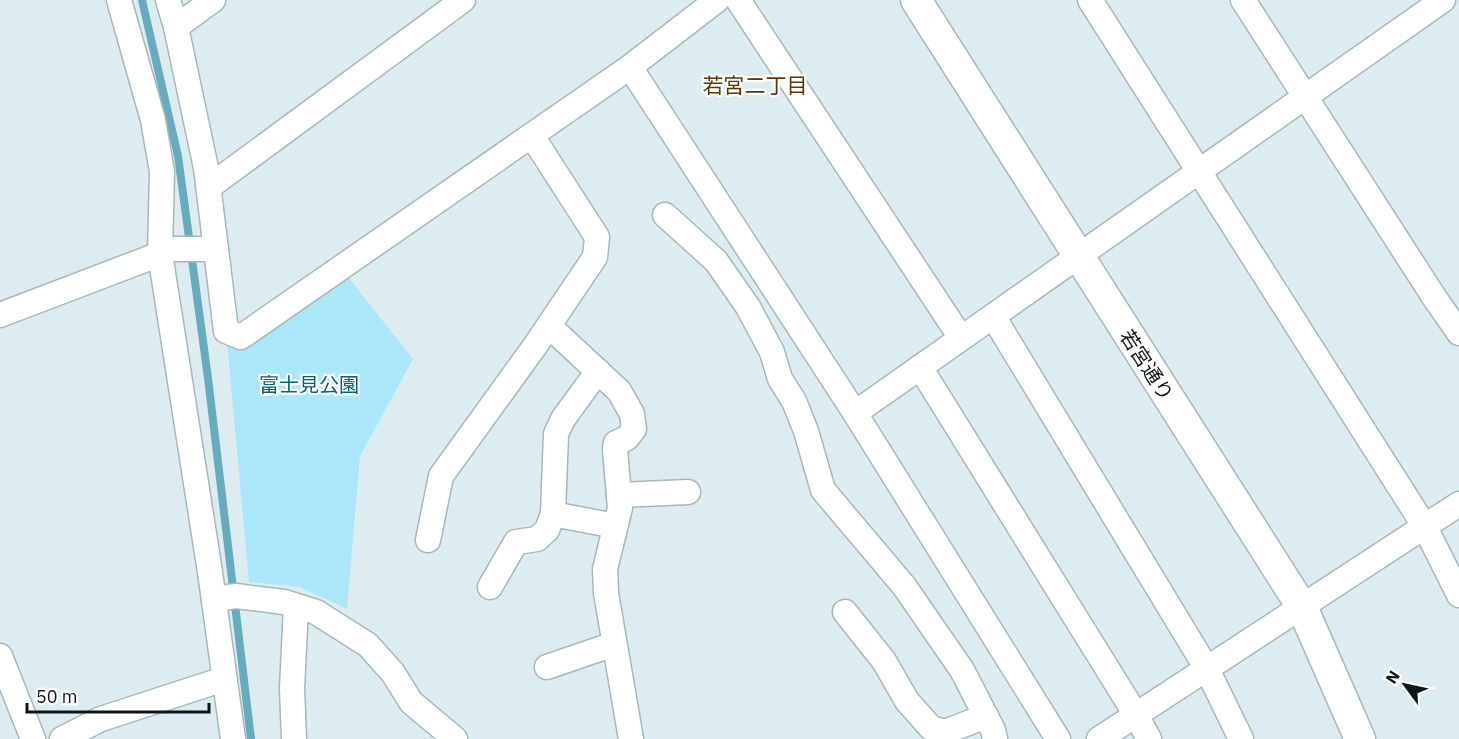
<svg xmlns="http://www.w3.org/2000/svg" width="1459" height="739" font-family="'IBM Plex Sans','Noto Sans JP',sans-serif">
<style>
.green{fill:#ace7f9}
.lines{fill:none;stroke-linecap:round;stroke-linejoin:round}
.stream{stroke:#69abbe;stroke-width:8}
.minor-casing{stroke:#a8b7bb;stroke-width:27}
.tertiary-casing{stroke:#a8b7bb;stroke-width:33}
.minor{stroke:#fff;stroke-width:24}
.tertiary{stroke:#fff;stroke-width:30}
.labels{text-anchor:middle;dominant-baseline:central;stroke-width:4.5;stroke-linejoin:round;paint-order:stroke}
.street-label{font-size:20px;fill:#0f1516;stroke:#fff}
.park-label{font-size:20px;fill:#036277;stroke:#fff}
.neighbourhood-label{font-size:21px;fill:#5d3507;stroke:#fff}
</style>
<rect width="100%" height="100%" fill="#ddecf1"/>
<polygon class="green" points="341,268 413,359 360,456 347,609 300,587 249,582 226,331"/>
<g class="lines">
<polyline class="stream" points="142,0 178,156 208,378 251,739"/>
<defs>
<g id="minor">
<polyline points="119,0 153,120 162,172 160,254 210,572 233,739"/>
<polyline points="168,0 176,27 206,168 226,331 241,337 630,67 717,0"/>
<polyline points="738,0 961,338"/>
<polyline points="1090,0 1425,527 1459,595"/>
<polyline points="1243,0 1434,297 1459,333"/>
<polyline points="176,27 213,0"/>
<polyline points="630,67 855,413 1058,739"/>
<polyline points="209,187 463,0"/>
<polyline points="665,215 716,261 748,307 772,352 780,379 794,401 806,431 823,490 904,586 962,670 993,730 995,739"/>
<polyline points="161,249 216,249"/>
<polyline points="0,315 160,254"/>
<polyline points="993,316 1207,669 1241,739"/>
<polyline points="549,326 619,391 632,414 634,429 627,438 616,443 615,449 620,508 605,569 606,593 631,739"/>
<polyline points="920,367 1136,715 1149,739"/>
<polyline points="855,413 1443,0"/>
<polyline points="619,495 688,492"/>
<polyline points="553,514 615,526"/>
<polyline points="428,540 441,476 535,346 595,257 597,237 532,136"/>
<polyline points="490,587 516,542 537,539 547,530 553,514 556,434 563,419 598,371"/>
<polyline points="214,599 236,596 284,602 316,612 368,645 393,673 411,702 455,739"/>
<polyline points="845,612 884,661 907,701 931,728 945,732 986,716"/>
<polyline points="0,656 33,739"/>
<polyline points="547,667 614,644"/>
<polyline points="62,739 101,719 224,679"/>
<polyline points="294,739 292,688 296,606"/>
<polyline points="1099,739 1459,504"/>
</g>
<polyline id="tertiary" points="916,0 1302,607 1360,739"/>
</defs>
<use href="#minor" class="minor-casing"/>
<use href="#tertiary" class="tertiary-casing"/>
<use href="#minor" class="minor"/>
<use href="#tertiary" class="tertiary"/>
</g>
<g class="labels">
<g class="street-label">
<text transform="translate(1147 365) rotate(57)">若宮通り</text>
</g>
<g class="park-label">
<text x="309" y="384">富士見公園</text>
</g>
<g class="neighbourhood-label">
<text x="755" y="85">若宮二丁目</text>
</g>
</g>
<g transform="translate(1405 685) rotate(303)" stroke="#ffffff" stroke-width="4.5" paint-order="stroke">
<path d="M0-4.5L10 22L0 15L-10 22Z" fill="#0f1516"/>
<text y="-9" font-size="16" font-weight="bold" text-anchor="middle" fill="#0f1516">N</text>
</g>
<path d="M27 703v9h182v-9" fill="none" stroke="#0f1516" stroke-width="3"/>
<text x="36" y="703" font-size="18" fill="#0f1516" stroke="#ffffff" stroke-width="4.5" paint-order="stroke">50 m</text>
</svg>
